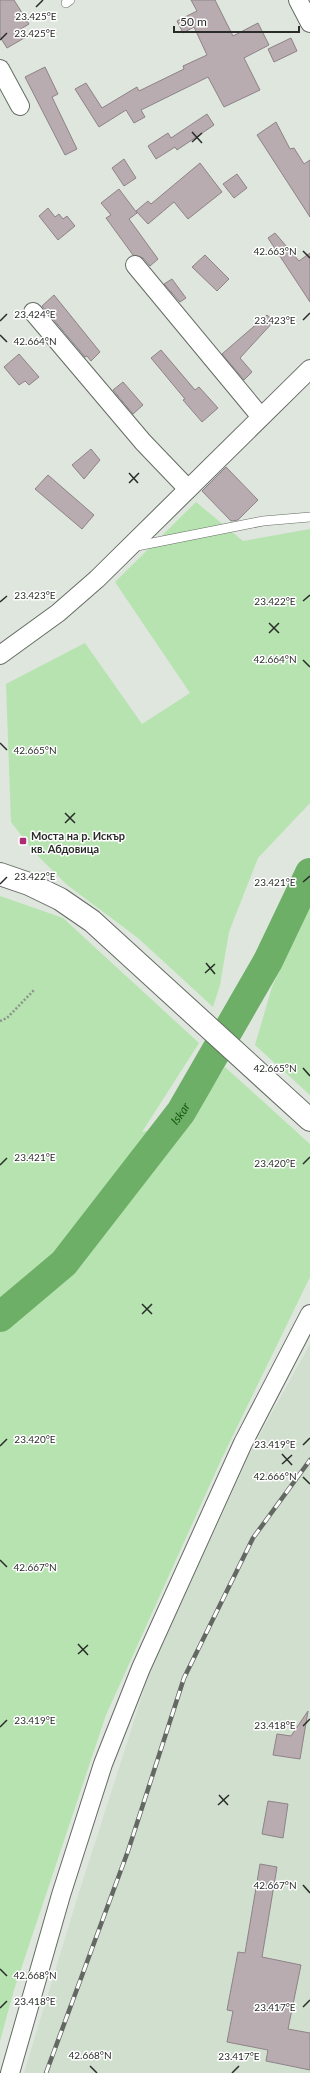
<svg xmlns="http://www.w3.org/2000/svg" width="310" height="2073" font-family="Lato,sans-serif">
<style>
.built{fill:#d1dfcf}
.green{fill:#b6e3b0}
.lines{fill:none;stroke-linecap:round;stroke-linejoin:round}
.river{stroke:#6daf66;stroke-width:30}
.building{fill:#b8acb1;stroke:#8e8388}
.service-casing{stroke:#656c64;stroke-width:10}
.minor-casing{stroke:#656c64;stroke-width:20}
.tertiary-casing{stroke:#656c64;stroke-width:24}
.path{stroke:#8c928b;stroke-width:2.5;stroke-dasharray:2 2;stroke-linecap:butt}
.service{stroke:#fff;stroke-width:9}
.minor{stroke:#fff;stroke-width:18}
.tertiary{stroke:#fff;stroke-width:22}
.rail-casing{stroke:#646863;stroke-width:4.5}
.rail{stroke:#fff;stroke-width:3;stroke-dasharray:9;stroke-linecap:butt}
.ticks{fill:none;stroke:#292c28;stroke-width:1.5}
.poi-dot{fill:#ae2b75;stroke:#fff;stroke-width:1.5}
.labels{text-anchor:middle;dominant-baseline:central;stroke-width:3;stroke-linejoin:round;paint-order:stroke}
.poi-label{font-size:11px;font-weight:bold;fill:#292c28;stroke:#fff;text-anchor:start}
.water-label{font-size:12px;font-style:italic;fill:#155910;stroke:#fff}
.ticks-label{font-size:10px;text-anchor:middle;fill:#292c28;stroke:#fff;stroke-width:3;stroke-linejoin:round;paint-order:stroke}
</style>
<rect width="100%" height="100%" fill="#dee6dd"/>
<polygon class="built" points="310,1344 310,2073 24,2073 77,1899 150,1671 253,1447"/>
<g class="green">
<polygon points="196,502 243,541 310,529 310,803 258,858 229,932 220,985 213,1007 138,938 66,884 35,853 11,822 6,684 85,643 142,724 190,693 115,582"/>
<polygon points="0,896 63,918 199,1043 142,1132 190,1122 225,1067 310,1144 310,1277 221,1460 106,1715 14,1990 0,2041"/>
<polygon points="310,903 310,1095 255,1045 272,987"/>
</g>
<g class="lines">
<path class="river" id="s1" d="M0,1317L64,1263L181,1112L268,961L310,873"/>
</g>
<g class="building">
<polygon points="0,0 14,0 29,24 21,29 26,37 7,48 0,37"/>
<polygon points="191,0 215,0 233,36 258,23 269,45 244,58 260,90 224,107 208,77 141,110 145,117 134,123 126,110 99,127 75,89 86,83 102,108 137,87 139,91 184,69 183,66 207,55 194,27 183,33 177,21 197,11"/>
<polygon points="291,38 297,51 274,62 268,49"/>
<polygon points="45,67 58,94 52,97 77,149 65,155 25,77"/>
<polygon points="207,114 214,125 177,150 175,147 156,159 148,146 168,133 171,138"/>
<polygon points="276,122 290,149 294,148 304,164 310,160 310,217 257,135"/>
<polygon points="124,159 136,178 124,186 112,168"/>
<polygon points="200,163 222,192 188,219 174,202 148,224 136,211 148,201 151,204"/>
<polygon points="237,174 247,188 234,198 223,184"/>
<polygon points="119,189 137,213 129,219 158,259 150,266 143,258 133,255 106,218 111,215 101,203"/>
<polygon points="48,208 55,217 59,214 63,219 67,216 75,226 58,240 39,216"/>
<polygon points="275,233 299,261 310,253 310,302 268,238"/>
<polygon points="205,255 229,279 217,291 192,267"/>
<polygon points="172,279 186,298 180,302 164,284"/>
<polygon points="54,295 100,352 91,361 87,356 85,357 42,306"/>
<polygon points="267,315 274,321 240,358 252,372 244,380 222,354"/>
<polygon points="161,350 195,390 199,387 218,408 202,422 183,400 185,399 151,358"/>
<polygon points="19,354 39,377 29,385 25,381 19,385 4,367"/>
<polygon points="123,382 143,405 133,414 113,390"/>
<polygon points="91,449 100,460 84,479 72,465"/>
<polygon points="226,467 258,500 238,520 231,521 202,491"/>
<polygon points="48,475 94,515 82,529 35,489"/>
<polygon points="308,1711 300,1759 273,1755 277,1734 291,1736"/>
<polygon points="268,1801 288,1804 283,1838 262,1834"/>
<polygon points="260,1864 277,1867 262,1957 301,1965 288,2029 310,2033 310,2070 266,2061 268,2050 227,2042 233,2011 227,2010 238,1952 245,1953"/>
</g>
<g class="lines">
<defs>
<g id="service">
<polyline points="66,3 70,0"/>
<polyline points="132,547 263,521 310,517"/>
</g>
<g id="minor">
<polyline points="298,0 310,23"/>
<polyline points="0,69 20,106"/>
<polyline points="135,265 261,417"/>
<polyline points="33,312 143,442 188,489"/>
<polyline points="0,655 58,613 97,579 310,369"/>
<polyline points="10,2073 61,1895 103,1764 141,1668 243,1443 310,1314"/>
</g>
<polyline id="tertiary" points="0,874 29,884 60,899 92,921 310,1120"/>
</defs>
<use href="#service" class="service-casing"/>
<use href="#minor" class="minor-casing"/>
<use href="#tertiary" class="tertiary-casing"/>
<polyline class="path" points="0,1021 7,1018 35,989"/>
<use href="#service" class="service"/>
<use href="#minor" class="minor"/>
<use href="#tertiary" class="tertiary"/>
<defs>
<polyline id="rail" points="46,2073 128,1851 184,1678 253,1538 310,1460"/>
</defs>
<use href="#rail" class="rail-casing"/>
<use href="#rail" class="rail"/>
</g>
<path class="ticks" d="M36,7L43,0M0,40L7,33M192,132L202,143M192,142L202,133M303,251L310,258M303,320L310,313M0,321L7,314M0,335L7,342M129,473L138,483M129,483L139,473M303,601L310,595M0,602L7,596M269,623L279,633M269,633L279,623M303,660L310,667M0,743L7,750M65,813L75,823M65,823L75,813M303,882L310,876M0,884L7,877M206,963L215,974M205,973L215,964M303,1068L310,1076M303,1164L310,1157M0,1165L7,1158M142,1304L152,1314M142,1314L152,1304M303,1445L310,1438M0,1446L7,1439M282,1454L292,1465M282,1464L292,1455M303,1477L310,1484M0,1560L7,1567M78,1644L88,1655M78,1654L88,1645M303,1726L310,1719M0,1727L7,1720M219,1795L228,1805M218,1805L229,1795M303,1885L310,1893M0,1969L7,1976M303,2007L310,2000M0,2008L7,2001M90,2066L97,2073M232,2073L239,2066"/>
<rect class="poi-dot" x="19" y="837" width="8" height="8" rx="2"/>
<g class="labels">
<g class="poi-label">
<text x="31" y="835">Моста на р. Искър<tspan x="31" dy="13">кв. Абдовица</tspan></text>
</g>
<g class="water-label">
<text stroke="none"><textPath href="#s1" startOffset="273">Iskar</textPath></text>
</g>
</g>
<g class="ticks-label">
<text x="36" y="20">23.425°E</text>
<text x="35" y="37">23.425°E</text>
<text x="275" y="255">42.663°N</text>
<text x="35" y="318">23.424°E</text>
<text x="275" y="324">23.423°E</text>
<text x="35" y="345">42.664°N</text>
<text x="35" y="599">23.423°E</text>
<text x="275" y="605">23.422°E</text>
<text x="275" y="663">42.664°N</text>
<text x="35" y="754">42.665°N</text>
<text x="35" y="880">23.422°E</text>
<text x="275" y="886">23.421°E</text>
<text x="275" y="1072">42.665°N</text>
<text x="35" y="1161">23.421°E</text>
<text x="275" y="1167">23.420°E</text>
<text x="35" y="1443">23.420°E</text>
<text x="275" y="1448">23.419°E</text>
<text x="275" y="1480">42.666°N</text>
<text x="35" y="1571">42.667°N</text>
<text x="35" y="1724">23.419°E</text>
<text x="275" y="1729">23.418°E</text>
<text x="275" y="1889">42.667°N</text>
<text x="35" y="1979">42.668°N</text>
<text x="35" y="2005">23.418°E</text>
<text x="275" y="2011">23.417°E</text>
<text x="90" y="2059">42.668°N</text>
<text x="239" y="2060">23.417°E</text>
</g>
<path d="M174 26v6h125v-6" fill="none" stroke="#292c28" stroke-width="2"/>
<text x="180" y="26" font-size="12" fill="#292c28" stroke="#ffffff" stroke-width="3" paint-order="stroke">50 m</text>
</svg>
